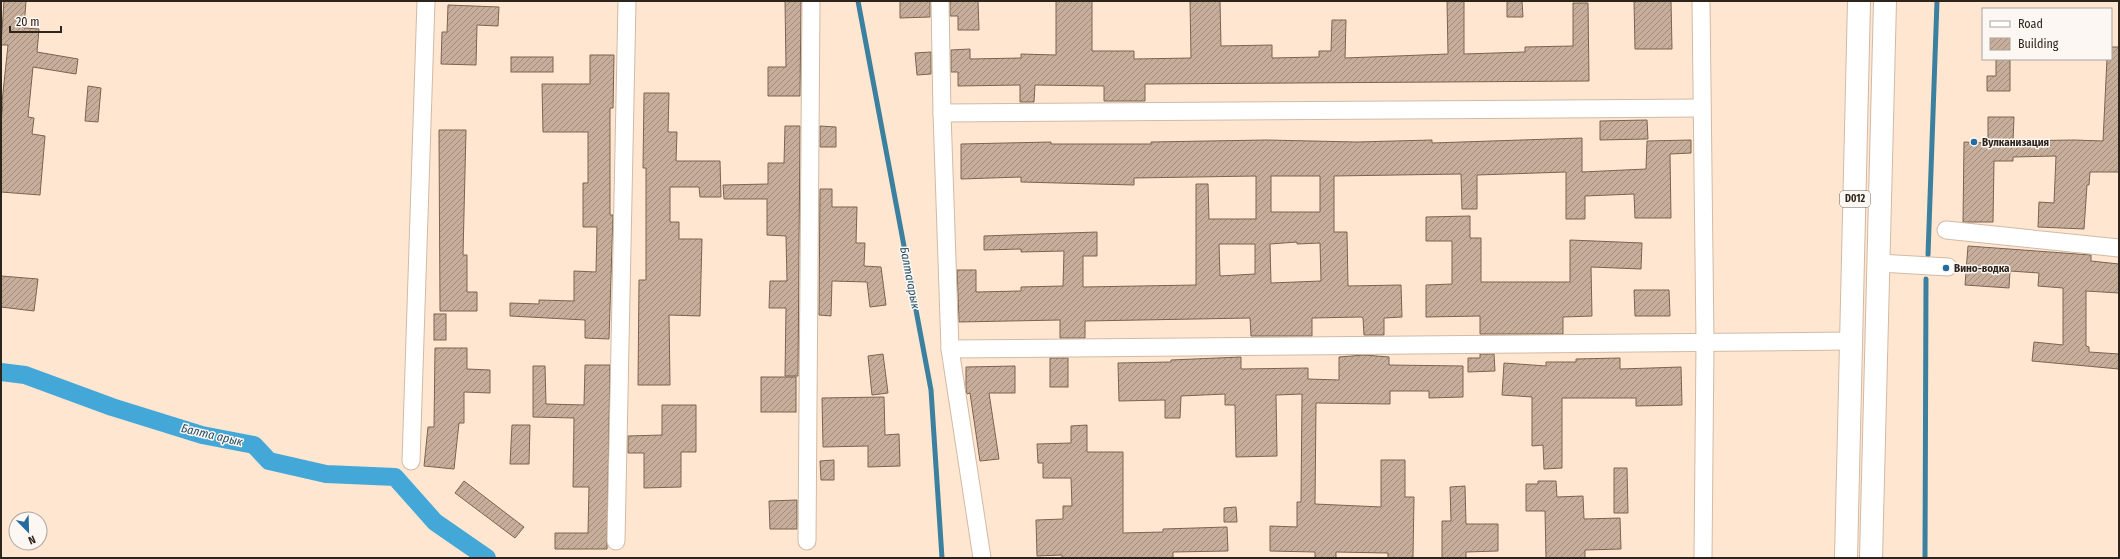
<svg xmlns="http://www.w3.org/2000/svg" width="2120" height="559" font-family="'Fira Sans Condensed',sans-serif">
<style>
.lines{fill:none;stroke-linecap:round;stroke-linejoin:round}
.stream{stroke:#3c80a0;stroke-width:5}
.canal{stroke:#43a7d8;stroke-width:18}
.building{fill:url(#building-hatch);stroke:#7a6451;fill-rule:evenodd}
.minor-casing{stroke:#d2baa5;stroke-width:19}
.highway-casing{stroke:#d2baa5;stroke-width:24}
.minor{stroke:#fff;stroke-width:17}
.highway{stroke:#fff;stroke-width:22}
.poi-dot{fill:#266ba0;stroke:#fcf7f3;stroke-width:1.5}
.labels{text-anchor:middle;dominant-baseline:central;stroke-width:3;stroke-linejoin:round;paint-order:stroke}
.shield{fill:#fcf7f3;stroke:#6b635c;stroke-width:1}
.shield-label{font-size:10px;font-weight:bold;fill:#2d241c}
.poi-label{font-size:11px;font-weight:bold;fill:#2d241c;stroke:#fcf7f3;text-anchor:start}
.water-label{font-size:12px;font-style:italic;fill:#264f65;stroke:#fcf7f3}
</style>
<defs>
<pattern id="building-hatch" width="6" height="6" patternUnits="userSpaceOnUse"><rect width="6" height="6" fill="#c6ae9a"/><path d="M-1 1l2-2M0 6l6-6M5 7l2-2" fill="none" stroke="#a18d7d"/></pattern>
</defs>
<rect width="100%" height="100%" fill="#ffe6d0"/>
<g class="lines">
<g class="stream">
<polyline points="858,1 931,390 942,558"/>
<polyline points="1928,255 1937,1"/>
<polyline points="1925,558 1926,279"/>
</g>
<polyline class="canal" points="1,372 25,375 112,407 202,435 254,445 269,461 326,474 395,477 435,522 487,558"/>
</g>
<g class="building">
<polygon points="4,1 26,1 24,28 39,29 37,52 78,59 76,74 33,67 28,117 34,118 32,134 45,136 40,195 1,192 1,121 3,103 2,102 8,45 1,45"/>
<polygon points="785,1 801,1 800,96 768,96 768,67 786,67"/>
<polygon points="900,1 930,1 930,17 900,18"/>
<polygon points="950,1 978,1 979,30 958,30 958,16 950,16"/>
<polygon points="1056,1 1092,1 1092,51 1134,51 1134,59 1191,58 1190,1 1220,1 1221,46 1272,45 1272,58 1319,57 1319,51 1331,51 1332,20 1346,20 1345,58 1448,54 1447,1 1464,1 1464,54 1525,52 1525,47 1573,46 1573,3 1588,3 1589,81 1145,84 1145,101 1104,101 1104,86 1035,85 1034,102 1020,102 1020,85 958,86 958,72 951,72 951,50 970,49 970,59 1021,58 1021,54 1056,55"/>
<polygon points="1507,1 1522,1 1523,17 1507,17"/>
<polygon points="1634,1 1671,1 1672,49 1635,49"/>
<polygon points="448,5 499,7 498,26 477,25 476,65 441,64 442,32 447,32"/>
<polygon points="2111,47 2119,47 2119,172 2090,172 2089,185 2087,185 2084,229 2038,227 2039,202 2054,203 2056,156 2013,157 2013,161 1994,161 1993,222 1963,222 1964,142 1988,143 1988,117 2014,117 2013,141 2074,140 2103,141 2107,59 2111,59"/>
<polygon points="931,52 931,74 917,75 915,53"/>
<polygon points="590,55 614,55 613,108 610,108 610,215 613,215 609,339 585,338 585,320 510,316 510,303 539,304 539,300 574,301 574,271 596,272 597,227 583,227 583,183 588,183 588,132 543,132 542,84 590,84"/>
<rect x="511" y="57" width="42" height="15"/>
<polygon points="1996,59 2010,59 2010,91 1987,91 1987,76 1996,76"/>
<polygon points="88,86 101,88 98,122 85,121"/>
<polygon points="644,93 669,93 668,132 677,132 676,161 720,161 721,197 700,197 699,187 670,187 670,222 679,222 679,239 702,239 700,316 669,315 670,385 638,385 639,280 646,280 646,168 643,168"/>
<polygon points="1647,120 1648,139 1600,140 1600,121"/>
<polygon points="785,126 800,126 798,376 785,376 786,308 769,308 770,281 787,281 786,236 767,235 767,199 724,199 723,185 768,184 768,163 784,163"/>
<polygon points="820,126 836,127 836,147 820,147"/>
<polygon points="439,130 466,130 463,255 467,255 467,292 477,292 477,311 440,311"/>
<path d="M1582,138V172L1646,169L1647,141L1691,140V153L1670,154L1671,218H1635L1634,194L1585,196V219H1566V172L1477,175V209H1462L1461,174L1334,176V232H1347L1348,286L1401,285L1402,317L1384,318V335H1364L1363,318L1361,317L1312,318V336H1251L1250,318L1085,321V338H1060V320L959,322L957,270H976V292L1021,291V287L1063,286L1064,251L1021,252V249L984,250V236L1097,232V256H1083V287L1196,285V184H1208L1209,219H1256V176L1134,178V185L1021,182V177L961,179V144L1051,142V144H1151V142L1266,140L1357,142L1432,140V143ZM1271,176H1320V212H1271ZM1297,242V244L1320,243L1321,281L1271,283L1270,244ZM1219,244H1255V274L1220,276Z"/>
<polygon points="820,189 832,189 832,207 857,207 856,243 865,243 864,266 881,267 886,305 870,307 867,282 832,281 831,316 819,315"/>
<polygon points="1470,216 1470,238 1481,238 1481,282 1570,282 1570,240 1642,243 1641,269 1591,267 1592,316 1563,317 1563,334 1480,334 1480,316 1426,317 1426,285 1452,284 1452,241 1426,241 1426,217"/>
<polygon points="1968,246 2091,255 2091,261 2119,264 2119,293 2086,291 2086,346 2089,347 2089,352 2119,354 2119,369 2032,361 2034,342 2063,345 2063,288 2038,286 2039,273 2010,271 2009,288 1965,285"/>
<polygon points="1,276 38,279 34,311 1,307"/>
<polygon points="1634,290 1669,290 1670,316 1635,316"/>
<rect x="434" y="314" width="12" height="26"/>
<polygon points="435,348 467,348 467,369 490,370 490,393 464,392 464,423 459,423 454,469 424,466 428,427 434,427"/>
<polygon points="883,354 888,393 872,395 868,356"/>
<polygon points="1480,354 1494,354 1495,371 1468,372 1468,358 1480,358"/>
<polygon points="1364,355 1389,357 1389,365 1463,366 1463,397 1429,398 1429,391 1390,391 1390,404 1316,403 1315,504 1381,507 1381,460 1405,460 1405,497 1414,497 1413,558 1388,558 1388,553 1336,552 1336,558 1315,558 1315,552 1270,551 1270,526 1297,527 1297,502 1301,502 1302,394 1276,395 1277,456 1236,457 1235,405 1225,405 1225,394 1181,396 1180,418 1165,418 1165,400 1119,401 1118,363 1171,362 1171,360 1241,357 1241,369 1308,368 1308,379 1339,380 1339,357"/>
<rect x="1050" y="358" width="18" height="29"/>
<polygon points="1620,358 1620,369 1681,367 1682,405 1636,406 1636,398 1562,398 1562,468 1544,469 1543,445 1532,446 1532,397 1502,395 1504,363 1546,366 1546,362 1576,362 1576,359"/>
<polygon points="585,365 610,365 607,549 555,549 555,533 588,533 589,487 573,487 574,418 533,417 533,366 545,366 546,404 584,405"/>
<polygon points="1015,366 1015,393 989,393 999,459 980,461 970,393 967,394 966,389 966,367"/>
<rect x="761" y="377" width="35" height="35"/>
<polygon points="884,397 885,435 899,434 900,466 868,467 868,446 823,447 822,398"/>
<polygon points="662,405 696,405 696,452 681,452 681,487 644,488 644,453 628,453 628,436 662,435"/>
<polygon points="512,425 530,425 529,464 510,464"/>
<polygon points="1087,425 1087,452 1123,452 1123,533 1163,532 1163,529 1227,527 1228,551 1173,552 1173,558 1062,558 1062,555 1037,556 1036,520 1063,519 1063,506 1072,506 1071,478 1043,478 1043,463 1038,463 1037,444 1071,443 1071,426"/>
<polygon points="834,460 834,480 821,480 820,461"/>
<polygon points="1614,468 1627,468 1628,513 1614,513"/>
<polygon points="464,481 524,527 515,538 455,493"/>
<polygon points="1538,481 1556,481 1557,497 1583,496 1584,519 1620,518 1621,549 1585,550 1585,558 1546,558 1545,511 1526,511 1526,484 1538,484"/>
<polygon points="1465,486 1466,524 1498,524 1498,551 1466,552 1466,558 1442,558 1442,521 1451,521 1450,487"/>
<polygon points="797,500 797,529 770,529 769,501"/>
<polygon points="1236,507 1237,522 1224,522 1224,508"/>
</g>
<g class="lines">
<defs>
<g id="minor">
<polyline points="940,1 942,113 950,349 982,558"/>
<polyline points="1701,1 1705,342 1703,558"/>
<polyline points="942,113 1702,108"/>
<polyline points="1946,230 2119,248"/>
<polyline points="1879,263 1948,267"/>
<polyline points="950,349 1851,341"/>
<polyline points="411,461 426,1"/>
<polyline points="616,541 627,1"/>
<polyline points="807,541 811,1"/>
</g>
<g id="highway">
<polyline points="1846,558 1859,1"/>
<polyline points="1871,558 1885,1"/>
</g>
</defs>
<use href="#minor" class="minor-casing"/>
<use href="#highway" class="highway-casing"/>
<use href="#minor" class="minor"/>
<use href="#highway" class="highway"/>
</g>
<g class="poi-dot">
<circle cx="1974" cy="142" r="4"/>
<circle cx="1946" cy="268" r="4"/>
</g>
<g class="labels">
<rect class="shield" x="1840" y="191" width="30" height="16" rx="3"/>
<g class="shield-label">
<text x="1855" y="199">D012</text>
</g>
<g class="poi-label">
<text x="1982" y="142">Вулканизация</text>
<text x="1954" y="268">Вино-водка</text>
</g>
<g class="water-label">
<text transform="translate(910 278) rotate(79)">Балта арык</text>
<text transform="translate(212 435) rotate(13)">Балта арык</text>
</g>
</g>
<rect width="2120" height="559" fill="none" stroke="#2d241c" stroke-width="4"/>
<rect x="1982" y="8" width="130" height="52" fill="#fcf7f3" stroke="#a9a39d"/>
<rect x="1990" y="21" width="20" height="6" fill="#ffffff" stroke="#a9a39d"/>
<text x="2018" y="28" font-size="12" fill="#2d241c">Road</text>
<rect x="1990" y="38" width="20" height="12" fill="url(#building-hatch)" stroke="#a9a39d"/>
<text x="2018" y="48" font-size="12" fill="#2d241c">Building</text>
<g transform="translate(28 531) rotate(157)"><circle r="19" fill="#fcf7f3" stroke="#a9a39d"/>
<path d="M0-3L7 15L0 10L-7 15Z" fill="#266ba0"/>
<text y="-6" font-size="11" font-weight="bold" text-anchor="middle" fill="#2d241c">N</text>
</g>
<path d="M10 26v6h51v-6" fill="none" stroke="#2d241c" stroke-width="2"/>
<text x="16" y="26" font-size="12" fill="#2d241c" stroke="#fcf7f3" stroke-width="3" paint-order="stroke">20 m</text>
</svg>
